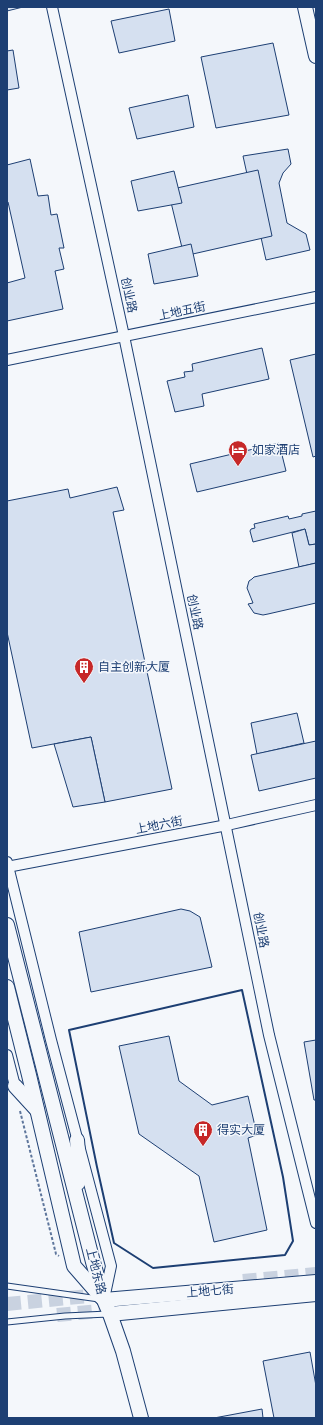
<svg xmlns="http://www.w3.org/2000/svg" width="323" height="1425" font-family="Rubik,'Noto Sans SC',sans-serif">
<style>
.building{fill:#d5e0f0;stroke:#1d3f73}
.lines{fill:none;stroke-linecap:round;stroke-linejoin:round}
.secondary-tunnel{stroke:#c9d2e0;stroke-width:14;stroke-dasharray:14 7;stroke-linecap:butt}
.service-casing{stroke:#1d3f73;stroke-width:7}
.minor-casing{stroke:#1d3f73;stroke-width:12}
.secondary-casing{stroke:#1d3f73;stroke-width:16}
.path{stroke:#5e769c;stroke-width:2;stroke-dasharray:3 2;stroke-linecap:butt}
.service{stroke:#f4f7fb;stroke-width:5}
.minor{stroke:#f4f7fb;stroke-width:10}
.secondary{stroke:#f4f7fb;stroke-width:14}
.wall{stroke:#1d3f73;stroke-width:2}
.labels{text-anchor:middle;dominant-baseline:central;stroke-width:3;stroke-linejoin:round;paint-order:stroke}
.street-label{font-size:12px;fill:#1d3f73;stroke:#f4f7fb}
.poi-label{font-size:12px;fill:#1d3f73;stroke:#f4f7fb;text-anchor:start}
</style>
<rect width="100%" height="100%" fill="#f4f7fb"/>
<g class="building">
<polygon points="7,7 23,7 7,11"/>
<polygon points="169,9 175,41 119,53 111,21"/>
<polygon points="273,43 289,115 216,128 201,57"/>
<polygon points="13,50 19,88 7,90 7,51"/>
<polygon points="188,95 194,127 137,139 129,108"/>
<polygon points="288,149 291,164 283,173 279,183 287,223 306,234 310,250 266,260 243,156"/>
<polygon points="30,159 38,196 48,195 51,215 57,214 64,248 59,248 64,269 55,271 63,309 7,321 7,283 25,278 8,202 7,202 7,165"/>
<polygon points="258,170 272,236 184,256 168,190"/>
<polygon points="174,171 182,203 138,211 131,181"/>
<polygon points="191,244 198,276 154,284 148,254"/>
<polygon points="262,348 269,379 202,394 204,406 175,412 167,381 185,377 184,372 193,371 192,364"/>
<polygon points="316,354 316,456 313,457 290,360"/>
<polygon points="279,443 286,471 197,492 190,464"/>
<polygon points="117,487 124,510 113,512 172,789 105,802 91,737 32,748 7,632 7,501 68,489 70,498"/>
<polygon points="316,511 316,544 309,545 305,529 253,542 250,531 251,529 255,528 254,524 288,516 289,519 302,516 302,514"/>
<polygon points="305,529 309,545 316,544 316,563 299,567 292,533"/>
<polygon points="316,563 316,603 268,614 263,615 254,613 248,604 253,603 247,588 249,581 252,579 254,577"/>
<polygon points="297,713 304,743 257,754 251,723"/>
<polygon points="91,737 105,802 73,807 54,744"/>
<polygon points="316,741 316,778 259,791 251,755"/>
<polygon points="181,909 190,911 200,917 212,967 91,992 79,932"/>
<polygon points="169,1036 179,1081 212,1105 248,1096 257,1135 248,1138 267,1230 214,1242 199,1176 139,1134 119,1046"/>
<polygon points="316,1040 316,1100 314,1100 304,1042"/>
<polygon points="310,1352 316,1386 316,1418 274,1418 263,1361"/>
<polygon points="262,1409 263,1418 214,1418"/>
</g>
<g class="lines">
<g class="secondary-tunnel">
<polyline points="243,1281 316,1274"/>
<polyline points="7,1304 89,1296"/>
<polyline points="57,1315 120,1309"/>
</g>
<defs>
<g id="service">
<polyline points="7,1286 99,1299"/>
<polyline points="7,1322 65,1316 108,1314"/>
</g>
<g id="minor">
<polyline points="52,7 124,336 269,1035 316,1223"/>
<polyline points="7,360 316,297"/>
<polyline points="7,862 51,1040 111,1266 104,1299"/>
<polyline points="7,867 227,825 316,805"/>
<polyline points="7,1055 15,1086"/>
</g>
<g id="secondary">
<polyline points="305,7 316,56"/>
<polyline points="7,925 93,1262 104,1300 110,1314 123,1351 141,1418"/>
<polyline points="7,987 29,1075 74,1266 101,1297"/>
<polyline points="15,1086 37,1110"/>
<polyline points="77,1140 80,1177 78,1183"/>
<polyline points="104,1300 316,1282"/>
<polyline points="110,1314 316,1294"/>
</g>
</defs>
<use href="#service" class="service-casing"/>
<use href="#minor" class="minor-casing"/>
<use href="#secondary" class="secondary-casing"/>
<polyline class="path" points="20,1111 56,1254 59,1256"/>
<use href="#service" class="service"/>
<use href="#minor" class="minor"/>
<use href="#secondary" class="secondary"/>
<polygon class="wall" points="242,990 283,1177 293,1241 285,1255 153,1268 114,1243 97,1167 69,1030"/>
</g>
<defs>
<symbol id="hotel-pin" viewBox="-11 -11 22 30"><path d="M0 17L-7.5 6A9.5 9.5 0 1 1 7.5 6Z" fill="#c62828" stroke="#f4f7fb"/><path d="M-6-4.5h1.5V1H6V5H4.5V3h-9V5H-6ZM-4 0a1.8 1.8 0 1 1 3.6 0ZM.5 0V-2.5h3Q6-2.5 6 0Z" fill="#fff"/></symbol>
<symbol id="building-pin" viewBox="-11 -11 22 30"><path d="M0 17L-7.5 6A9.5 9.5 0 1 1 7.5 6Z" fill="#c62828" stroke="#f4f7fb"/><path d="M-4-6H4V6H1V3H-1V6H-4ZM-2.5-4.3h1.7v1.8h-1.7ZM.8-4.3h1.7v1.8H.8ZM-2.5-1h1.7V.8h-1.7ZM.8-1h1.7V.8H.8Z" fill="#fff"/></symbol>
</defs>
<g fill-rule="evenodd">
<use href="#hotel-pin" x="227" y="439" width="22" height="30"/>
<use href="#building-pin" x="73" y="656" width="22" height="30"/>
<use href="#building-pin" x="192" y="1119" width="22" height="30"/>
</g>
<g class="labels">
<g class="street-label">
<text transform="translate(129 295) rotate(78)">创业路</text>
<text transform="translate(182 311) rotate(-12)">上地五街</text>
<text transform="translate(195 612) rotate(78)">创业路</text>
<text transform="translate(159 825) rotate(-11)">上地六街</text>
<text transform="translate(261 930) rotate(79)">创业路</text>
<text transform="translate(96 1271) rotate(76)">上地东路</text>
<text transform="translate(210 1291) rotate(-5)">上地七街</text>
</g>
<g class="poi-label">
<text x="252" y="450">如家酒店</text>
<text x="98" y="667">自主创新大厦</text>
<text x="217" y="1130">得实大厦</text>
</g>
</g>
<rect width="323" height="1425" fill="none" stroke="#1d3f73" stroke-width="16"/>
</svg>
